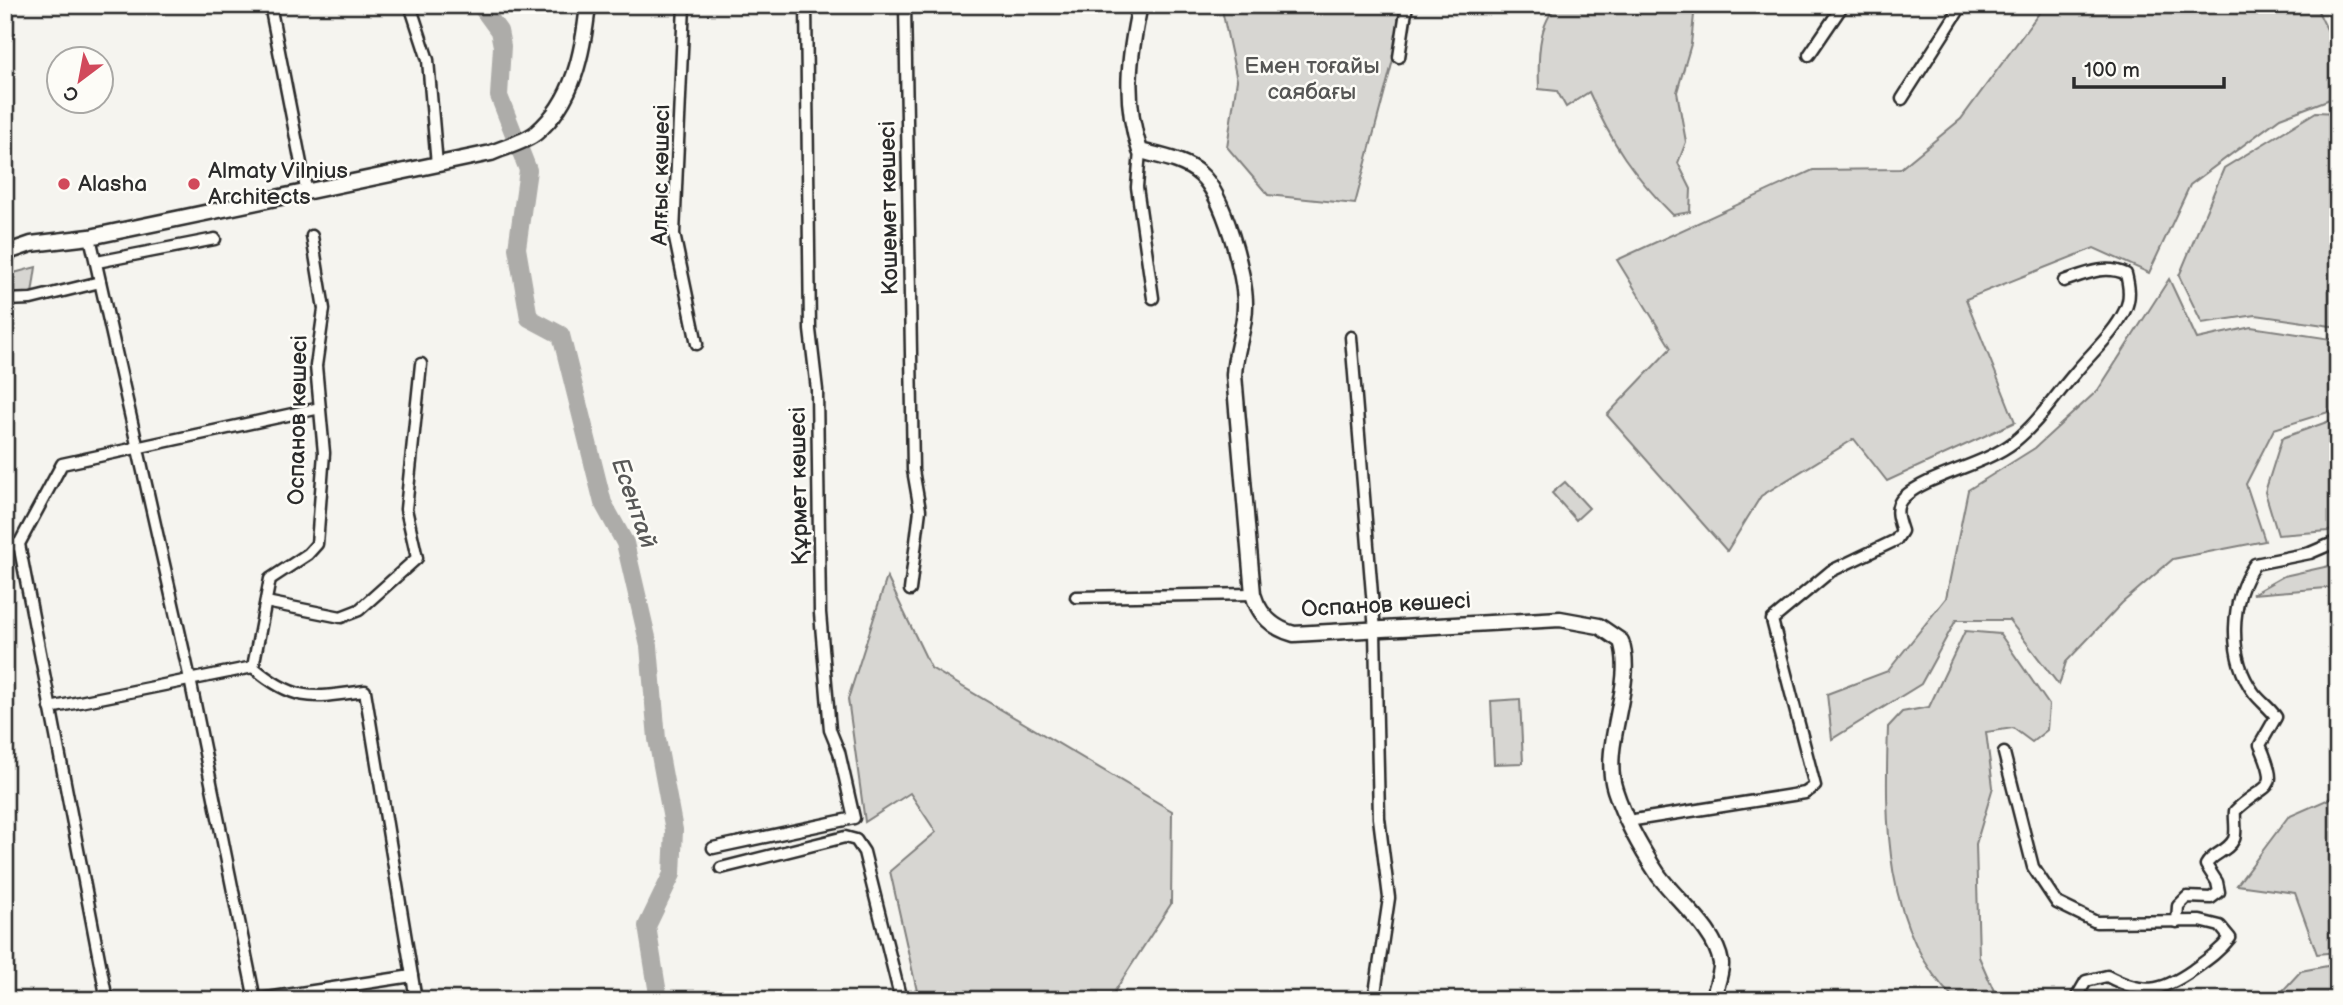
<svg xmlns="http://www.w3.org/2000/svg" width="2343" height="1005" font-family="'Balsamiq Sans',sans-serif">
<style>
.green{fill:#d7d6d2;stroke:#81807e;stroke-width:2}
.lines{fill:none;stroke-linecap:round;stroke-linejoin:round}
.river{stroke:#adaca9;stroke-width:18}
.street-casing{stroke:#2b2b2b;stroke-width:15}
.secondary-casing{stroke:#2b2b2b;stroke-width:19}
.street{stroke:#fdfcf7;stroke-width:10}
.secondary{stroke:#fdfcf7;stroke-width:14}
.poi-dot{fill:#d1495b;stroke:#fdfcf7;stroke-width:2.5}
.labels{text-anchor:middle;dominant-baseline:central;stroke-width:5;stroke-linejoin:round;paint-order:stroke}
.park-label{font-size:23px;fill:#565655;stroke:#fdfcf7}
.poi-label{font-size:23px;fill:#2b2b2b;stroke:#fdfcf7;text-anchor:start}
.street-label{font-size:23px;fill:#2b2b2b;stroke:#fdfcf7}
.water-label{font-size:24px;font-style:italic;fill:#585857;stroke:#fdfcf7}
</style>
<rect width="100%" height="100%" fill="#f5f4ef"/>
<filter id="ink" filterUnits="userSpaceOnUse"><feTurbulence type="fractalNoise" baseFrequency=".0143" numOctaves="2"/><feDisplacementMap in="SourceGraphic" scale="14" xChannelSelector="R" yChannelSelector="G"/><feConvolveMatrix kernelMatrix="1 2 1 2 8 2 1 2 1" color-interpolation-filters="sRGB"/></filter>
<g filter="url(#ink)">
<g class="green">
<polygon points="1221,5 1401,5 1393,60 1355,204 1268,195 1227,147 1237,80"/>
<path d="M1559,5H1695L1691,44L1677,92L1686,142L1678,163L1691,189L1690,212L1673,215C1633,175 1612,144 1589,92L1566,107L1557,91L1539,89C1538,64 1537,21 1559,5Z"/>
<polygon points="2045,5 2315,5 2338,52 2338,96 2280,118 2190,185 2149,273 2094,248 1966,299 2015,422 1887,481 1854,439 1761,496 1727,551 1607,415 1671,348 1617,260 1813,170 1900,169 1961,119"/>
<polygon points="2316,112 2338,113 2338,327 2256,315 2202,323 2179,276 2224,168"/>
<polygon points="36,267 32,294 5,300 5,279 14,273"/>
<polygon points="2169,279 2197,339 2251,327 2338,340 2338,409 2274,429 2246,484 2265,541 2173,559 2122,603 2066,662 2059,685 2009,620 1956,620 1921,684 1832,739 1827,694 1888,671 1946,598 1968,490 2035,448 2098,390"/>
<polygon points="2338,418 2338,527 2329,531 2278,535 2265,492 2282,438"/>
<polygon points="1565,482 1589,508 1576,520 1552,493"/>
<polygon points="2338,564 2338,587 2252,594 2284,576"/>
<polygon points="887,577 931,668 1172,811 1171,904 1109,1000 919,1000 890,871 936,832 910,793 865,822 848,699"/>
<path d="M1965,631L2000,634L2049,705L2047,730L2032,742L2013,728L1986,732L1993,787L1976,844L1979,957L1998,1000H1955C1883,929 1885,821 1888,727L1902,712L1929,707Z"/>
<polygon points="1520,699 1523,763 1494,764 1491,701"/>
<polygon points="2338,795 2338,952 2317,954 2295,893 2237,885 2288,817"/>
<polygon points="2338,964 2338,1000 2274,1000 2301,971"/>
</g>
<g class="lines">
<polyline class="river" points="480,5 499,31 502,46 499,96 528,170 517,248 529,318 561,335 603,503 625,543 649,646 657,739 674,830 672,874 647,926 659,1000"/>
<defs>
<g id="street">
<polyline points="270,5 307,194"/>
<polyline points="410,5 428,60 437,165"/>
<polyline points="684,5 674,234 697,344"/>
<polyline points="905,5 912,411 913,470 920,510 910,590"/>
<polyline points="1809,55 1843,5"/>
<polyline points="1399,57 1407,5"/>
<polyline points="1902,99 1962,5"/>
<polyline points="1140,151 1137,187 1153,298"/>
<polyline points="90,237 190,679 255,1000"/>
<polyline points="97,262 215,239"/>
<polyline points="5,300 31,299 100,282"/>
<polyline points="1351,337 1375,631 1379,818 1389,898 1374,1000"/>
<polyline points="5,547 19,544"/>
<polyline points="1076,597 1253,594"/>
<polyline points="266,602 341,617 359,610 417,558 406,509 421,364"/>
<path d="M253,667C295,703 313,698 365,691L416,1000"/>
<polyline points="50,708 253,667 270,579 308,554 317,544 324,453 316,366 324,309 312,236"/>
<path d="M2004,753L2033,867L2057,903L2096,922L2200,921L2220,926L2230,938C2220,951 2207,960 2193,970C2160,993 2143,995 2107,976L2086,981L2075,1000"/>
<path d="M1628,821L1805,793L1815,786L1772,620L1831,571L1896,540L1902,531C1898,519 1893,507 1904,497C1930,474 1983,466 2014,442C2038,423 2055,396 2075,373C2091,353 2114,334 2125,310C2131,298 2129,286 2126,274C2105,264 2085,274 2064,281"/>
<polyline points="713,848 854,818 839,752 830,730 820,613 817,390 810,330 806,5"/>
<polyline points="721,868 845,837 856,840 864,852 901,1000"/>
<path d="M2177,922L2178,906L2187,897L2211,898L2219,892L2217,882L2206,865C2212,853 2228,852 2234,839C2237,832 2234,819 2235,811C2265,781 2282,795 2260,745L2276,717C2270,708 2261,702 2254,693C2227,657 2230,599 2255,564L2310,553L2338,541"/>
<polyline points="107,1000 19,544 62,464 320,408"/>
<polyline points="254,1000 412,976"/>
</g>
<g id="secondary">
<path d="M1140,5C1129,56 1123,100 1140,151C1159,156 1185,160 1200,174C1223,193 1246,276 1245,306C1245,329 1235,351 1234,375L1253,594C1259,615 1272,628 1294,634L1560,619L1599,626L1621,641C1636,685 1600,745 1615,790C1625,821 1641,849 1659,876C1678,902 1716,930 1721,963C1722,974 1715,989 1713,1000"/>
<path d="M5,253L31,244L90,237L491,153C505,147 525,142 536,133C574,101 583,52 588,5"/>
</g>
</defs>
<use href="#street" class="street-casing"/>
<use href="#secondary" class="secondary-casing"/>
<use href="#street" class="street"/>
<use href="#secondary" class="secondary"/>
</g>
</g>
<g class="poi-dot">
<circle cx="64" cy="184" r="7"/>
<circle cx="194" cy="184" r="7"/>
</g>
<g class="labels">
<g class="park-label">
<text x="1312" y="66">Емен тоғайы<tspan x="1312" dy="26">саябағы</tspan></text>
</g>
<g class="poi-label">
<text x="208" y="171">Almaty Vilnius<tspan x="208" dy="26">Architects</tspan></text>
<text x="78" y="184">Alasha</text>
</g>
<g class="street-label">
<text transform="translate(661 175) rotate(-89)">Алғыс көшесі</text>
<text transform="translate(889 208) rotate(-91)">Кошемет көшесі</text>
<text transform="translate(298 420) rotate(-89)">Оспанов көшесі</text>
<text transform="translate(799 486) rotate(-91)">Құрмет көшесі</text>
<text transform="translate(1386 605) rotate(-3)">Оспанов көшесі</text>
</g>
<g class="water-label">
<text transform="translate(634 503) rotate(71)">Есентай</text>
</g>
</g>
<rect width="2343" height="1005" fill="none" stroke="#fdfcf7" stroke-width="28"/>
<rect x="14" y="14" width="2315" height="977" fill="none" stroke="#2b2b2b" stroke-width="2.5" filter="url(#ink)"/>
<g transform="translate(80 80) rotate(212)"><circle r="33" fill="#fdfcf7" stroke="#a9a8a5" stroke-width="2"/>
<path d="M0-5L12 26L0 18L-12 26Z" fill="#d1495b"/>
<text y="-10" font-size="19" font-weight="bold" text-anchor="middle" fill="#2b2b2b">С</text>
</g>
<path d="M2074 77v10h150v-10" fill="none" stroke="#2b2b2b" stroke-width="3.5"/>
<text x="2084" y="77" font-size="21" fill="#2b2b2b" stroke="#fdfcf7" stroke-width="5" paint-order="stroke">100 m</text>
</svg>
